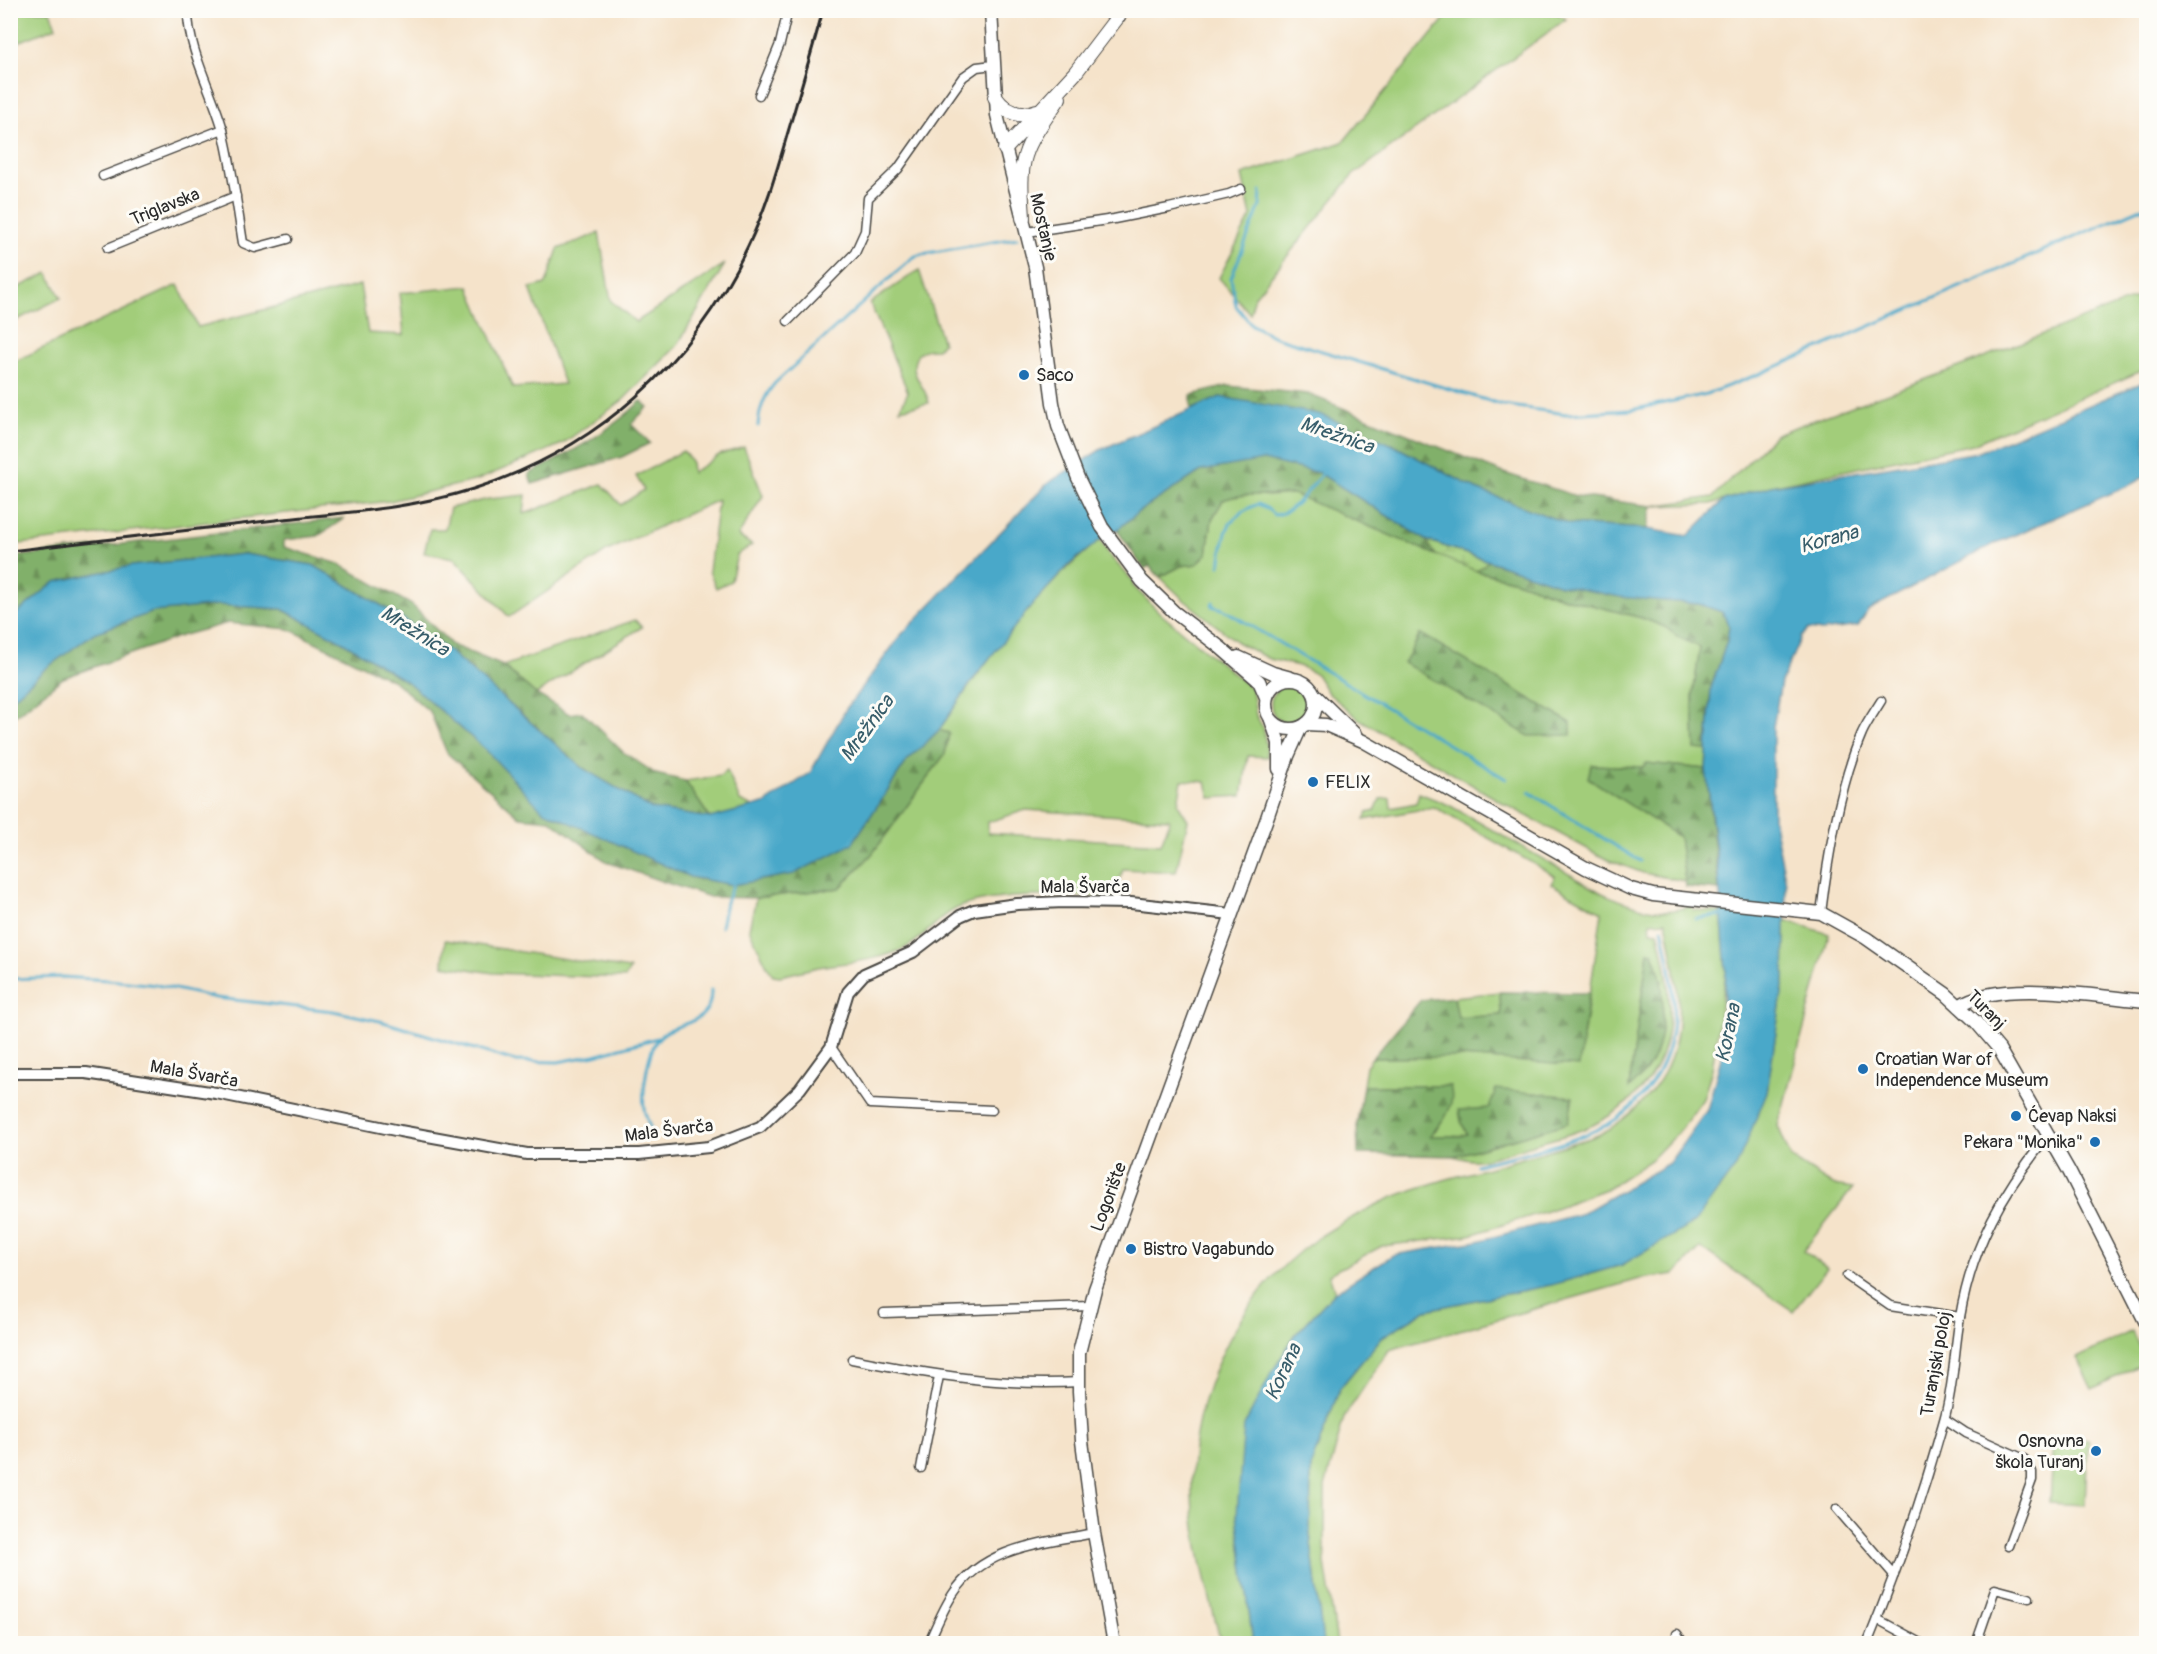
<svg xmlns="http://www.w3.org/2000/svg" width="2157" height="1654" font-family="Pangolin,sans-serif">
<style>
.grass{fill:#a2cd7a;stroke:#667c52;stroke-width:1.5;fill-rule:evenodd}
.forest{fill:url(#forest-firs);stroke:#566e4a;stroke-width:1.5}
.wetland{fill:url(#wetland-marsh);stroke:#667c52;stroke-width:1.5}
.water{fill:#4aa8c9;stroke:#3a6a7a;stroke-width:1.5}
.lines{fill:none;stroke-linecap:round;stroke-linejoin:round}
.stream{stroke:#4aa8c9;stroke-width:3}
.minor-casing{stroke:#494743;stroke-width:11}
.tertiary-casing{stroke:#494743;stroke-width:14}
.secondary-casing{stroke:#494743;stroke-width:15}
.trunk-casing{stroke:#494743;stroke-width:16}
.minor{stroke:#fff;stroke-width:8}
.tertiary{stroke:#fff;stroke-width:10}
.secondary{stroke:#fff;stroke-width:12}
.trunk{stroke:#fff;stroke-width:14}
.rail{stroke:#2b2b2b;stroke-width:3}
.poi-dot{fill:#1f6fb2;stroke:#fdfcf7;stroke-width:2}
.labels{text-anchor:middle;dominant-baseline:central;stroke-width:6;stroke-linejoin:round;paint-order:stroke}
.street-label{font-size:18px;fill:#2b2b2b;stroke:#fdfcf7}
.poi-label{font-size:18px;fill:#2b2b2b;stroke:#fdfcf7;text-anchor:start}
.water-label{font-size:20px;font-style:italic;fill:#375d6a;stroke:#fdfcf7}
</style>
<defs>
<pattern id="forest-firs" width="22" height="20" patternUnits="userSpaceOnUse" patternTransform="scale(1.5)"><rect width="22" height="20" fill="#81b06a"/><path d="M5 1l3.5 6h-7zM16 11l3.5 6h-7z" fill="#6a8f57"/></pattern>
<pattern id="wetland-marsh" width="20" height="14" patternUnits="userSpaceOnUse" patternTransform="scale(1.5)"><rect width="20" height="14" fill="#a2cd7a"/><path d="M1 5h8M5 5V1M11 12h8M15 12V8" fill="none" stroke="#8cb06a"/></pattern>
</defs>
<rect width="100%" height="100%" fill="#fdfcf7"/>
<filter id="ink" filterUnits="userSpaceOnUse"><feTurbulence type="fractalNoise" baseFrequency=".0167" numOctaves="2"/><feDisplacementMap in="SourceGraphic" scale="12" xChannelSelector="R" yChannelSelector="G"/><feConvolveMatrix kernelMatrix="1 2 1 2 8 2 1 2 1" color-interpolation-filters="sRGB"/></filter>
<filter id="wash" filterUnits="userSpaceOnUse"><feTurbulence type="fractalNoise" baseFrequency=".008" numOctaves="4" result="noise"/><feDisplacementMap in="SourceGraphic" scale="24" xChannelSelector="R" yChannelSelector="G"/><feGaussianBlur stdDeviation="1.35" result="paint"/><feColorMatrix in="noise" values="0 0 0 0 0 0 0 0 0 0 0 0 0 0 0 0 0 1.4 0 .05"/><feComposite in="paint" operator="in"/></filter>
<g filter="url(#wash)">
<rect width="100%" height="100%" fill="#f5e3ca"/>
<g class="grass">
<polygon points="11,10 50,11 56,27 11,45"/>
<polygon points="1451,11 1553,11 1566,19 1352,176 1255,296 1250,314 1219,278 1251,216 1242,175 1343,142"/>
<polygon points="599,233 611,301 636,322 725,264 677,346 623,400 562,444 478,480 390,501 11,545 11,363 178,285 198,327 360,285 368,333 404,335 400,293 469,286 513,388 564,384 530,288 546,284 558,249"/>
<path d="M919,270L943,343L937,349C928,349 920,349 916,358C908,375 926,386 929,403L900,409L908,392L870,303Z"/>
<polygon points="48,273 61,298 11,323 11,291"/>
<polygon points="2146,294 2146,369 1973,444 1771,486 1711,504 1652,506 1713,497 1776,434 1951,370"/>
<polygon points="744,447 763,496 738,536 752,545 737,555 731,581 716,588 709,571 718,500 607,551 509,617 454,558 424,553 430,529 445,529 450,508 489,499 526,495 524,514 602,484 621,505 644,490 636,476 683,451 691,461 692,473 719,455"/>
<path d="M1252,494L1268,496L1293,494L1477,571L1516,581L1568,599L1642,618L1666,627L1678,637L1700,647L1693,695L1695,749L1707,750L1706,769L1646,763L1643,767L1592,765L1589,778L1679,837L1685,881L1643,873L1606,859L1503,803L1359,719L1328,693L1316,674L1299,666L1269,659L1237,642L1184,600L1160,577L1181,566L1197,564L1207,554L1212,519L1223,500L1234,496ZM1420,634L1570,723L1571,734L1405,663Z"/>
<path d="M1100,540L1110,556L1134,582L1132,585L1161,614L1252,689L1256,715L1263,728L1268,757L1248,756L1242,796L1210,798L1206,782L1182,780L1178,804L1188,820L1176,872L1123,869L1115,897C1077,896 983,891 952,911C935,921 923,939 905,948C880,960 852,962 825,966C810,968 795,973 780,976L773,975L768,968L749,929L756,898L840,888L872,854L945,754L949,733L939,730C986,661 1034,592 1100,540ZM1026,810L1169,819L1170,820L1161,844L988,833V822Z"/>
<polygon points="635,620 642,627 536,694 503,666"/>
<circle cx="1291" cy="704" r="20"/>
<polygon points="727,770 740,801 753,807 710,818 685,781 720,776"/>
<path d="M1419,793L1449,805L1602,893C1631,905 1659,918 1690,906L1694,910L1721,912L1726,971L1712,1070L1703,1099L1682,1128L1651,1160L1608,1188L1547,1211L1470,1235L1382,1246L1329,1274L1335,1292L1295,1335L1271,1374L1237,1514L1253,1643L1221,1644C1210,1596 1194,1546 1192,1496C1188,1400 1236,1296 1315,1240C1335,1226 1358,1214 1380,1203C1413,1187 1463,1175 1499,1165C1525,1157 1551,1150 1576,1142C1584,1140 1592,1138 1600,1134C1624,1122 1651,1097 1664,1073C1690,1026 1675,970 1666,921L1650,922L1651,931L1658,932C1679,1013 1678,1081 1595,1124C1577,1133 1557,1138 1538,1143C1521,1148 1494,1159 1477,1160C1470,1161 1461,1158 1454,1156L1568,1123L1489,1108L1461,1121L1467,1134L1461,1136H1429L1439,1127L1450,1086H1363L1366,1066L1372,1058L1461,1057L1579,1065L1602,912L1551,884L1555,876L1434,807L1364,820L1367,813L1375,811L1380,799L1390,798L1391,808L1416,803ZM1648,952L1653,953L1662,982L1629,1087Z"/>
<polygon points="1785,920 1829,934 1778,1126 1791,1158 1833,1185 1853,1188 1803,1251 1827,1268 1793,1311 1701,1248 1675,1274 1640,1279 1389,1350 1344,1417 1325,1487 1325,1563 1337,1643 1323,1643 1310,1534 1311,1465 1340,1388 1382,1337 1426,1310 1551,1285 1622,1265 1767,1092 1784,980"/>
<polygon points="445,940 630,969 625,978 493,973 443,965"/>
<polygon points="1500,992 1501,1015 1458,1018 1454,997"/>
<polygon points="2132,1331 2146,1362 2092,1389 2077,1358"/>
<polygon points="2054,1438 2088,1440 2085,1505 2050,1503"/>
</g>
<g class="forest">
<polygon points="1228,386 1308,394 1501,472 1576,496 1652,506 1647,529 1568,524 1476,489 1391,444 1220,397 1191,410 1191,395"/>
<path d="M641,401L648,407L631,424L650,443L622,457L532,484L529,474C569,454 609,432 641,401Z"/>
<path d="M1263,459L1319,473L1426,540L1436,555L1293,494C1269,496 1246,492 1223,500L1212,519L1207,554L1197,564L1181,566L1160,577L1149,566L1144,569L1117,530L1138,512L1201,471Z"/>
<polygon points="345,518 318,536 284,540 284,547 339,564 412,605 452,645 503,666 536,694 569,714 582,712 623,752 656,774 685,781 710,818 652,809 584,769 449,651 399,616 313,565 244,554 131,566 55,582 11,618 11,557"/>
<polygon points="1488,561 1561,585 1699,604 1722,612 1729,626 1727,641 1711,688 1707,750 1695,749 1693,695 1700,647 1678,637 1665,627 1642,618 1568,599 1516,581 1477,571"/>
<polygon points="218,605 282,609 343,642 409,683 486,750 543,810 690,877 733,885 852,844 907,761 939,730 949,733 945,754 872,854 840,888 756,898 710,897 667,883 607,862 550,820 520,817 447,753 430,712 394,681 289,629 228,623 181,636 63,678 11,719 11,700 45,669 94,633 153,612"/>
<polygon points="1421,634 1571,723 1571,735 1529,736 1404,663"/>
<polygon points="1646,763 1706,769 1719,890 1686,887 1679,837 1588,778 1591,765 1643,767"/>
<path d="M1648,952L1653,953C1667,984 1667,1043 1646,1071C1641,1077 1634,1083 1629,1088Z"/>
<polygon points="1500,992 1589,993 1579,1066 1461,1057 1372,1058 1421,1000 1454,997 1458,1018 1501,1015"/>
<path d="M1363,1086H1450C1457,1108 1442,1121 1430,1136H1461L1467,1134L1461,1121L1459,1110L1489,1108L1496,1089L1573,1097L1568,1123L1454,1156L1358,1154L1357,1123Z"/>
</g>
<polygon class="wetland" points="1426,540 1488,561 1477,571 1436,555"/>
<polygon class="water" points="2146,381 2146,476 2128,486 1994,544 1868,610 1858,626 1822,631 1809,629 1801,637 1781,682 1773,727 1773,818 1786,883 1784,980 1767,1092 1737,1165 1694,1223 1622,1265 1551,1285 1426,1310 1382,1337 1340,1388 1311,1465 1310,1534 1323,1643 1253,1643 1237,1514 1244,1426 1271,1374 1295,1335 1335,1292 1393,1255 1478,1241 1583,1213 1669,1163 1707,1110 1721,1058 1726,971 1717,860 1706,769 1711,688 1727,641 1729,626 1722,612 1699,604 1620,597 1561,585 1426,540 1319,473 1263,460 1201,471 1138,512 1117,530 1100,540 1070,564 1033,604 977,674 939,730 907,761 852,844 794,874 733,885 690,877 542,810 486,750 409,683 343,642 282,609 218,605 153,612 94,633 45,669 11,700 11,618 55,582 131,566 244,554 313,565 399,616 449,651 584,769 652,809 710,818 764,804 810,773 846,709 901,635 1048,483 1100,450 1220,397 1319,414 1391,444 1476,489 1568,524 1647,529 1688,536 1724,500 1771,486 1979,452"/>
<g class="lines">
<g class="stream">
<polyline points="1261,191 1260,206 1231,278 1236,306 1252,325 1275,337 1503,405 1566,414 1631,410 1707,394 1762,373 2146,206"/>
<path d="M758,426C759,410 764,396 775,383L913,257L922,254L1017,238"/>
<path d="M1220,565C1226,532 1223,518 1258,504L1268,509L1274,515C1294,514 1310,487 1323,473"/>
<polyline points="1213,602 1212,606 1223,609 1506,779"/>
<polyline points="1529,792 1640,861"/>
<polyline points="1695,919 1723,915"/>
<polyline points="721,927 726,902 733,885"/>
<polyline points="10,979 62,977 108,980 157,985 216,998 333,1011 380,1021 515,1061 558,1062 595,1055 657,1038"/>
<path d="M653,1135C650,1126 645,1117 644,1108C642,1093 648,1052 657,1040C674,1018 712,1030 711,990"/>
<path d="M1477,1165C1516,1155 1559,1147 1596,1130C1611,1124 1626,1113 1637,1101C1686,1050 1676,991 1662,928"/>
</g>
</g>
</g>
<g filter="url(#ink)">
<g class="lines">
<defs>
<g id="minor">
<path d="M188,10C187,48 213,93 223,130C232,167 237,205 243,243L255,248L288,239"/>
<polyline points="759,95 780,44 788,10"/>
<polyline points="103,176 223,129"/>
<polyline points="1027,232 1114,219 1169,208 1229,194 1241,189"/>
<polyline points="108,248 236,196"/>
<polyline points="788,321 855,253 865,231 868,198 898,169 963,77 977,67 993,65"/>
<path d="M1821,913C1828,855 1839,787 1862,733C1867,722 1875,711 1881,701"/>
<polyline points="831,1047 870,1104 992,1110"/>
<polyline points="1847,1276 1890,1306 1960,1317"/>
<polyline points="884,1313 1090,1306"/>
<path d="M852,1359C927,1374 1002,1387 1079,1382"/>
<polyline points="1945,1419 1966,1433 2024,1459 2032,1472 2032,1480 2008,1546"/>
<polyline points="921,1468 939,1376"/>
<polyline points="1837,1509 1894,1575"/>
<polyline points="1877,1619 1923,1644"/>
<polyline points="1677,1634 1684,1644"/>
<path d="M928,1644C936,1627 943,1609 953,1594C984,1546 1044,1543 1094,1533"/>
<path d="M1867,1644C1897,1571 1923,1495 1944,1420C1954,1386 1954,1351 1960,1317C1972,1246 2003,1190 2049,1135"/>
<polyline points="1976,1644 1995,1589 2029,1598"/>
</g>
<polyline id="tertiary" points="10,1073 86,1073 216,1093 400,1131 527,1154 639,1154 709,1147 760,1127 800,1089 831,1047 848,992 864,974 913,952 960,916 974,910 1017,904 1064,902 1131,903 1231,914"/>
<g id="secondary">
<polyline points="991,10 997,115 1035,267 1053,403 1058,426 1078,478 1102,527 1142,581 1174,612 1221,648 1259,681 1266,697"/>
<polyline points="1238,657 1273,673 1291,678"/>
<circle cx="1291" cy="704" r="25"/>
<polyline points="1315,695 1355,734"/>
<polyline points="1271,720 1279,743 1279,769"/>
<polyline points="1306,724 1326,725 1363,741 1586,868 1631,889 1653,895 1821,913 1866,938 1946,994 1976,1022 1999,1049 2069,1171 2146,1323"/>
<path d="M1959,1006C1999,978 2099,997 2146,1001"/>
<polyline points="1114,1644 1094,1533 1082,1441 1079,1391 1079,1353 1095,1289 1267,818 1288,756 1301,727"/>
</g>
<g id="trunk">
<path d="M995,97C1006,113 1020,118 1037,111"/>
<polyline points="1005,149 1075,73 1123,10"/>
<path d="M1023,218C1022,198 1019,176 1025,156C1031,136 1047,116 1059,98"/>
</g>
</defs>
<use href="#minor" class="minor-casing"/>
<use href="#tertiary" class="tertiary-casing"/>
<use href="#secondary" class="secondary-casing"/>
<use href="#trunk" class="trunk-casing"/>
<use href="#minor" class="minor"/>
<use href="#tertiary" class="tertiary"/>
<use href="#secondary" class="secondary"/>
<use href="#trunk" class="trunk"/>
<path class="rail" d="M10,551C96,541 181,531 267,521C335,513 407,510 473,489C598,449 692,363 748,246C766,209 777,170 788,132C800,91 812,51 823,10"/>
</g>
</g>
<g class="poi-dot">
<circle cx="1024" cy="375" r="6"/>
<circle cx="1313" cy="782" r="6"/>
<circle cx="1863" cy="1069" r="6"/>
<circle cx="2016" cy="1116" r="6"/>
<circle cx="2095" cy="1142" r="6"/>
<circle cx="1131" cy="1249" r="6"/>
<circle cx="2096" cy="1451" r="6"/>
</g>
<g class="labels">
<g class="street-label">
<text transform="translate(165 207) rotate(-22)">Triglavska</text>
<text transform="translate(1043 227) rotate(77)">Mostanje</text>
<text x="1085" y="887">Mala Švarča</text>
<text transform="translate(1986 1010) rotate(46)">Turanj</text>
<text transform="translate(194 1074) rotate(10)">Mala Švarča</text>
<text transform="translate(669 1131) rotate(-7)">Mala Švarča</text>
<text transform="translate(1109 1197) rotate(-70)">Logorište</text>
<text transform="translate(1936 1364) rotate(-80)">Turanjski poloj</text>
</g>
<g class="poi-label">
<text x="1036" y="375">Saco</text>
<text x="1325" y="782">FELIX</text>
<text x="1875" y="1059">Croatian War of<tspan x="1875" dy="21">Independence Museum</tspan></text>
<text x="2028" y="1116">Ćevap Naksi</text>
<text x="2083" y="1142" text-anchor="end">Pekara "Monika"</text>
<text x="1143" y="1249">Bistro Vagabundo</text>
<text x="2084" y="1441" text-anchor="end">Osnovna<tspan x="2084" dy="21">škola Turanj</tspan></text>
</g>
<g class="water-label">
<text transform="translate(1337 435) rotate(19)">Mrežnica</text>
<text transform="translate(1829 539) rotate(-15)">Korana</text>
<text transform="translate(415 631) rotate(32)">Mrežnica</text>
<text transform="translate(867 728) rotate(-54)">Mrežnica</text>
<text transform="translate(1728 1033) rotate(-78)">Korana</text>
<text transform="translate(1283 1372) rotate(-65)">Korana</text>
</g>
</g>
<rect width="2157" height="1654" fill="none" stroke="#fdfcf7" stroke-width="36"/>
</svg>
